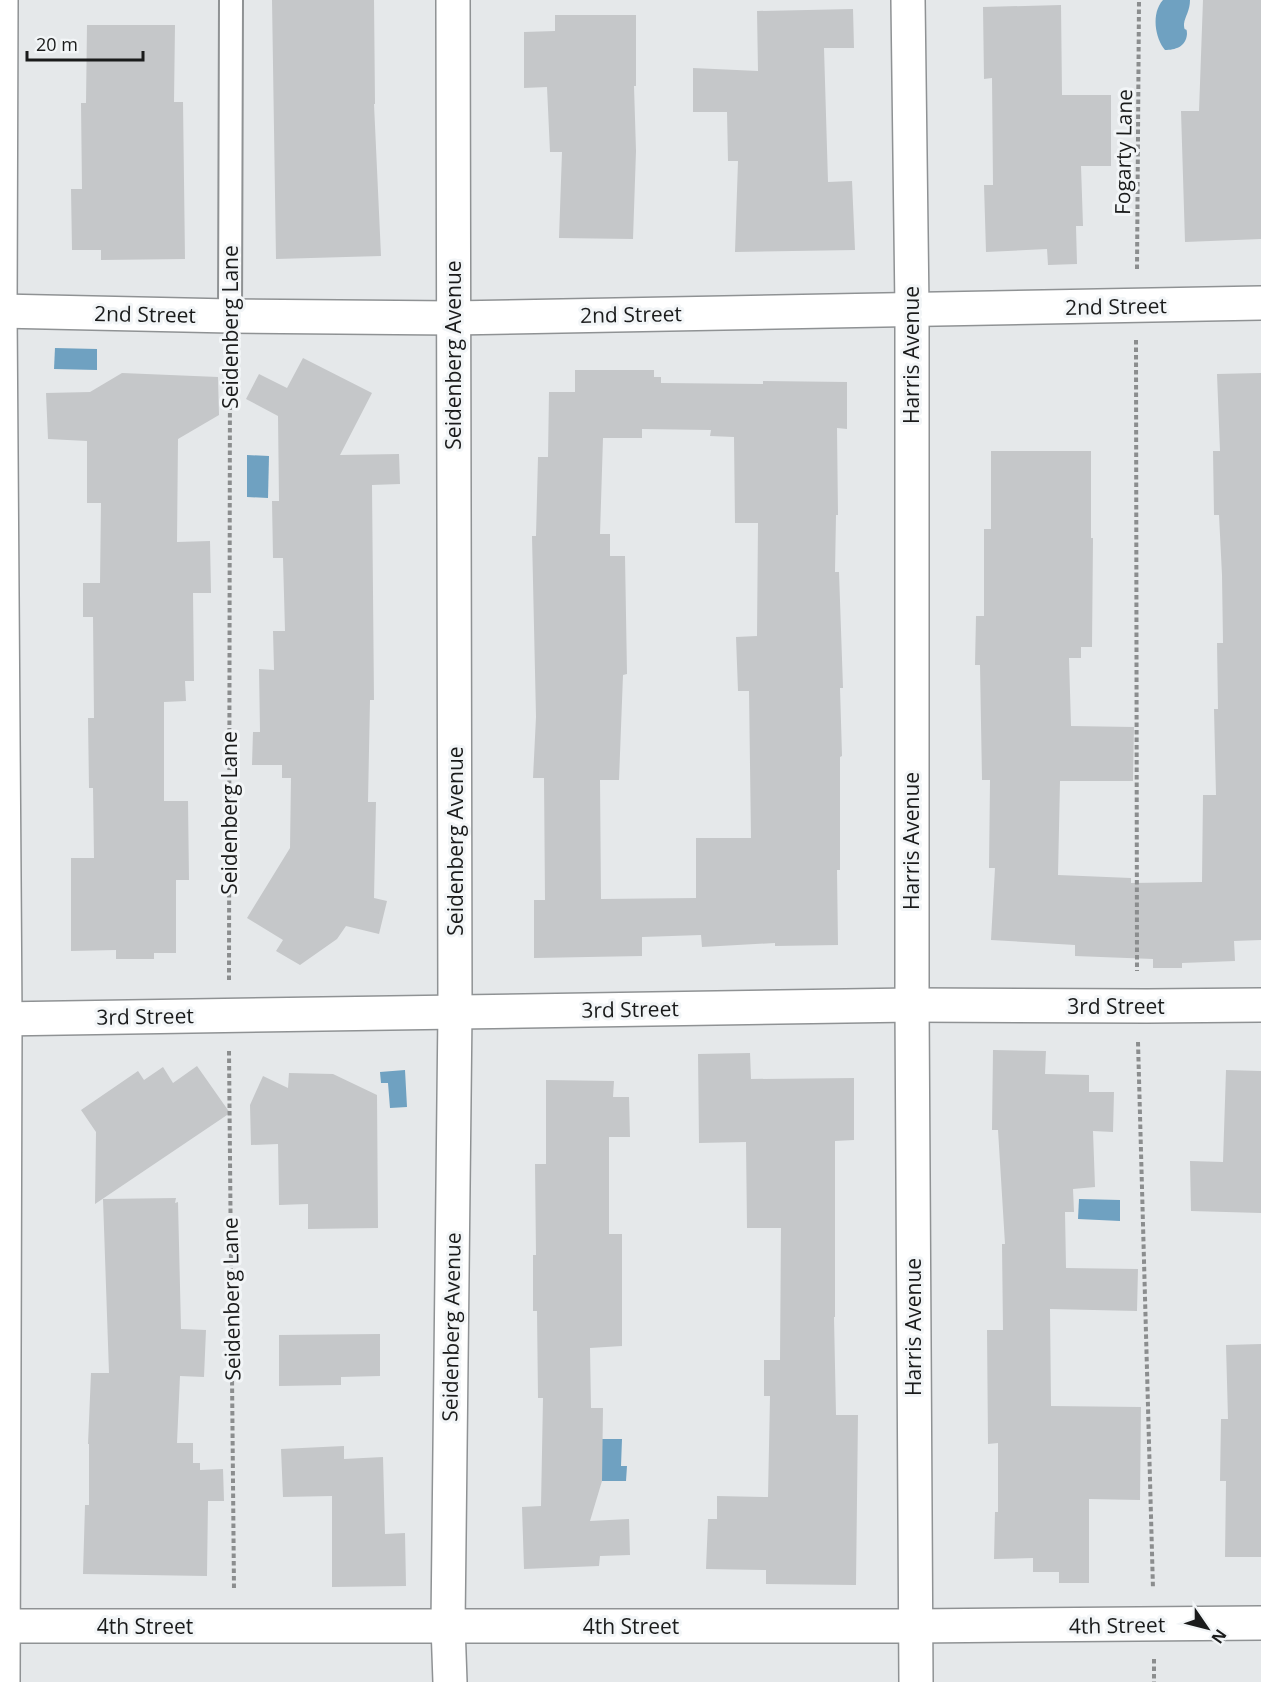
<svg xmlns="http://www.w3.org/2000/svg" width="1261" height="1682" font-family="'Open Sans',sans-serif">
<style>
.water{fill:#6fa1c1}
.building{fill:#c5c7c9;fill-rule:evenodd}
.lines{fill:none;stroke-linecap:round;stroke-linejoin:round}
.service-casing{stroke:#8f9294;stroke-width:26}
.minor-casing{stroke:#8f9294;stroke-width:36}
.path{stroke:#8b8d8e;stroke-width:4;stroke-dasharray:4.5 3;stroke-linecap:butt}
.service{stroke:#fff;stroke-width:22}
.minor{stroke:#fff;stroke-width:33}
.labels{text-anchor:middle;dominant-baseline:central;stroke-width:6;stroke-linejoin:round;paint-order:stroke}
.street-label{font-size:21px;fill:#1a1b1b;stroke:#f2f5f7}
</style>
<rect width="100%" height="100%" fill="#e5e8ea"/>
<g class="water">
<path d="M1163,0H1190C1190,11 1185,16 1184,24C1184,34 1187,25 1187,34C1186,47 1175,50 1165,50C1155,38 1151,13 1163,0Z"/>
<polygon points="55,348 97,349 97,370 54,369"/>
<polygon points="247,455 269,456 268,498 247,497"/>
<polygon points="405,1070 407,1107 390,1108 388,1083 381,1083 380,1072"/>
<polygon points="1079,1199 1120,1200 1120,1221 1078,1219"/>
<polygon points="602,1439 622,1439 621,1466 627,1466 626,1481 602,1481"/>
</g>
<g class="building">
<polygon points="272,0 374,0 375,104 374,104 381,256 276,259"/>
<polygon points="1203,0 1261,0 1261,239 1185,242 1181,111 1199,111"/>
<polygon points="1061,5 1062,95 1111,95 1111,166 1081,166 1083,226 1076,226 1077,264 1048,265 1047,249 986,252 984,185 993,185 992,78 984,79 983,7"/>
<polygon points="853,9 854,48 824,48 828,182 852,181 855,250 735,252 738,161 728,161 727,112 693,112 693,68 758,71 757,11"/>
<polygon points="555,15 636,15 636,86 634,86 636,151 633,239 559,238 562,152 550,152 547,87 524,88 524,32 555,31"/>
<polygon points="87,25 175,25 174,102 183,102 185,259 101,260 101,250 72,250 71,189 82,189 81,103 86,103"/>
<polygon points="303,358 372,393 340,455 399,454 400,484 372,485 374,700 370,700 368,802 376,802 374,898 387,901 379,934 346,926 337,939 300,965 276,951 283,940 247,918 290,848 291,778 282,778 282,765 252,765 253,732 260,732 259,669 274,670 273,631 285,631 283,558 273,558 272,501 279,501 278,416 246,399 259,374 287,388"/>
<path d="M575,370H654V377H661V383L763,384V381L847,382V429L837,428L838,515H836L835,572H839L843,688H840L842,756L840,757V870H837L838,945L775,946V943L702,947L701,935L642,937V956L534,958V900H545L544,778H533L536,717L532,536H536L538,457H548L549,392H575ZM642,429L711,430L710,436L734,437L735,523H758L757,636L736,637L738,691H749L751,838H696V898L601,899L600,780H619L623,675L627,674L625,556H610V534H600L603,438H642Z"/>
<polygon points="122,373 218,377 219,415 178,439 177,542 210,541 211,593 193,593 194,681 185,681 186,701 164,702 164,801 188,801 189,880 176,880 176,953 154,953 154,959 116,959 116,950 71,951 71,858 94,858 93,788 89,788 88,718 94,718 93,617 83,617 83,583 100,583 101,503 87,503 87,441 48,439 46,393 90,392"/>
<polygon points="1261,373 1261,940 1234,941 1235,961 1182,963 1182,968 1153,968 1153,959 1075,956 1075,945 991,940 995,868 989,868 990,780 982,780 980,665 975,665 976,616 984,616 984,529 991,529 991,451 1091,451 1091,538 1093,538 1092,647 1081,647 1081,658 1069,658 1071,726 1134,727 1133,781 1060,781 1058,875 1131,878 1131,883 1202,882 1203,795 1216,795 1214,709 1218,709 1217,643 1223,643 1222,575 1219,515 1214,515 1213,451 1220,451 1217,374"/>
<polygon points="993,1050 1046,1051 1045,1074 1089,1075 1089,1092 1114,1092 1113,1132 1093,1131 1095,1187 1073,1189 1074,1212 1065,1212 1066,1268 1138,1269 1137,1311 1050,1309 1051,1406 1141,1407 1140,1500 1089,1499 1089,1583 1059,1583 1059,1572 1033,1572 1033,1558 994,1559 995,1512 998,1512 998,1443 988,1444 987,1330 1003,1330 1002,1244 1005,1244 998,1130 992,1130"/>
<polygon points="750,1053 751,1079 854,1078 854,1140 835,1141 835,1317 834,1317 836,1415 858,1415 856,1585 766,1584 766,1570 706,1569 708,1519 717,1519 717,1496 768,1497 770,1396 764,1396 764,1360 780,1360 781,1228 747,1228 746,1142 699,1143 698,1054"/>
<polygon points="197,1066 230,1113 95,1204 96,1132 81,1110 138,1071 144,1080 163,1067 173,1083"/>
<polygon points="1226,1070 1261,1071 1261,1213 1191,1211 1190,1161 1223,1162"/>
<polygon points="289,1073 333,1074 377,1095 378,1228 308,1229 308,1204 279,1205 278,1144 251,1145 250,1105 263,1076 288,1088"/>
<polygon points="546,1080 614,1081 613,1097 629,1097 630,1137 609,1137 609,1234 622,1234 622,1346 590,1348 591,1408 603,1408 602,1481 590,1521 629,1519 630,1555 600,1556 599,1566 524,1569 522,1507 541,1506 543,1398 538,1398 537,1311 533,1311 533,1255 536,1255 535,1164 546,1164"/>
<polygon points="176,1198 175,1203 178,1202 181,1329 206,1330 204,1377 180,1376 177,1443 193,1443 193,1463 200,1463 200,1470 223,1469 224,1501 208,1501 207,1576 83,1574 85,1505 89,1505 89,1444 88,1444 91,1373 109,1373 103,1199"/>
<polygon points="380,1334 380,1376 341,1377 341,1385 279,1386 279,1335"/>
<polygon points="1261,1344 1261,1557 1225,1557 1226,1481 1220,1481 1221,1419 1228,1419 1226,1345"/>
<polygon points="344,1446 344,1459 383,1457 385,1534 405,1533 406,1586 332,1587 332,1496 283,1497 281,1449"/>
</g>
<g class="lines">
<defs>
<polyline id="service" points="230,316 231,0"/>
<g id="minor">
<polyline points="1,0 0,311 5,1019 3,1682"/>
<polyline points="908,0 912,309 912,1005 916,1682"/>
<polyline points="0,311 230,316 453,318 1261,303"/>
<polyline points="0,1019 912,1005 1147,1006 1261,1005"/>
<polyline points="0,1626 915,1626 1261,1623"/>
<polyline points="450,1682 448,1625 455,1011 453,0"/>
</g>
</defs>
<use href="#service" class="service-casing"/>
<use href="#minor" class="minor-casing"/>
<g class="path">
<polyline points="1137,269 1139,0"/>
<polyline points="1136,340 1137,971"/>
<polyline points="229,980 230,352"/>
<polyline points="1138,1042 1153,1589"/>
<polyline points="229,1051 234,1589"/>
<polyline points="1154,1659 1154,1682"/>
</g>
<use href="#service" class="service"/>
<use href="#minor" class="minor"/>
</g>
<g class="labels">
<g class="street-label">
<text transform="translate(1123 152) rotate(-89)">Fogarty Lane</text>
<text transform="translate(1116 306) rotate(-1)">2nd Street</text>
<text transform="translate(145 314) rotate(1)">2nd Street</text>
<text transform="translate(631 314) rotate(-1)">2nd Street</text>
<text transform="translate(230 327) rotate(-90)">Seidenberg Lane</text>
<text transform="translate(453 355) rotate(-90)">Seidenberg Avenue</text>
<text transform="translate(911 355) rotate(-90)">Harris Avenue</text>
<text transform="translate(229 813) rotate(-90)">Seidenberg Lane</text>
<text transform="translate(455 841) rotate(-90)">Seidenberg Avenue</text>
<text transform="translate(911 841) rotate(-90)">Harris Avenue</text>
<text x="1116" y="1006">3rd Street</text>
<text transform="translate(630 1009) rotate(-1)">3rd Street</text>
<text transform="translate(145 1016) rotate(-1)">3rd Street</text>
<text transform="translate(231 1299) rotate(-91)">Seidenberg Lane</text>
<text transform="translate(451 1327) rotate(-89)">Seidenberg Avenue</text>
<text transform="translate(913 1327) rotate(-90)">Harris Avenue</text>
<text transform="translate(1117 1625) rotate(-1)">4th Street</text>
<text x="145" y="1626">4th Street</text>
<text x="631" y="1626">4th Street</text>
</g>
</g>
<g transform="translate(1207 1628) rotate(125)" stroke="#f2f5f7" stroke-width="4.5" paint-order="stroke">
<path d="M0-4.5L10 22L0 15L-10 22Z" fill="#1a1b1b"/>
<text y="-9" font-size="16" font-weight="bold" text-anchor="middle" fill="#1a1b1b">N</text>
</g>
<path d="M27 51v9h116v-9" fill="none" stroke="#1a1b1b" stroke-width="3"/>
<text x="36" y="51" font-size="18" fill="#1a1b1b" stroke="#f2f5f7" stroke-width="4.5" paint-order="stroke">20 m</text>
</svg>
